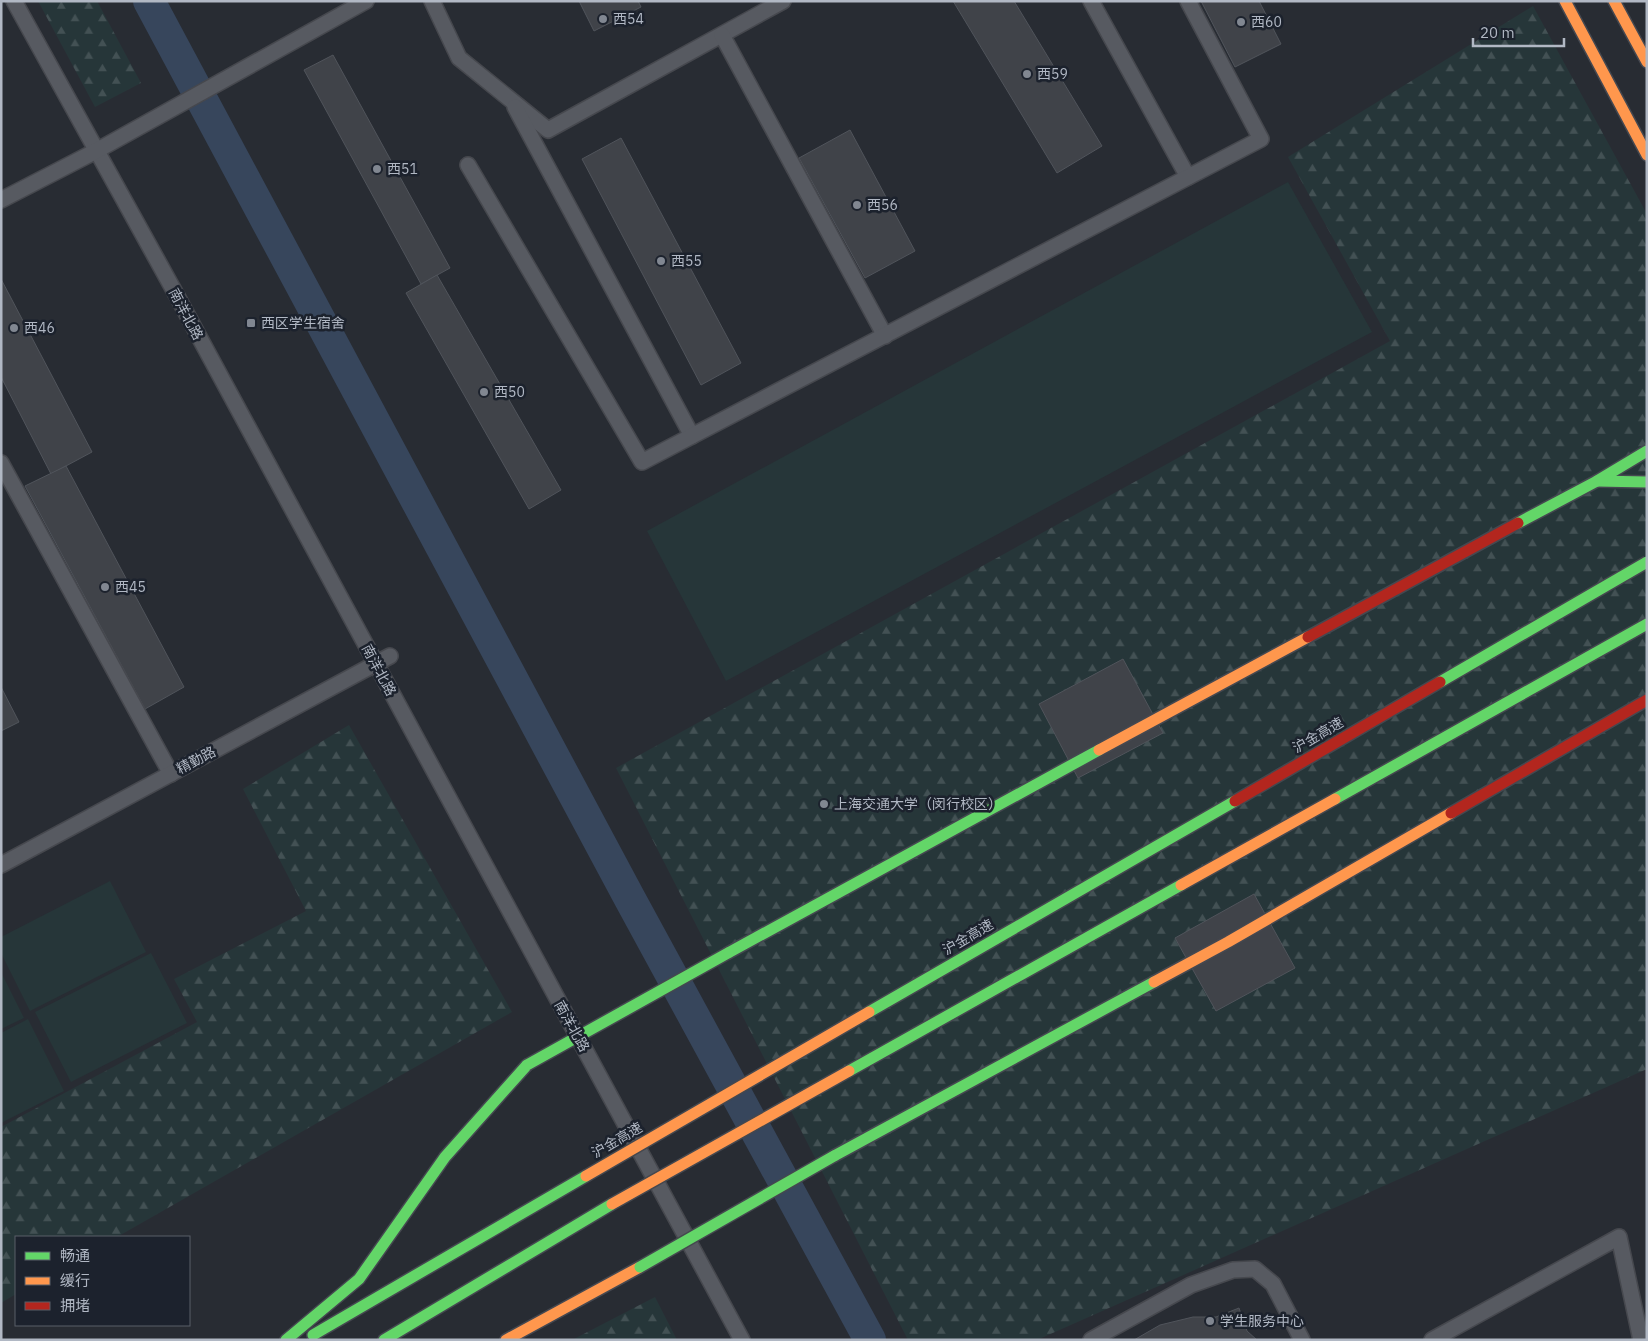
<svg xmlns="http://www.w3.org/2000/svg" width="1648" height="1341" font-family="'IBM Plex Sans','Noto Sans SC',sans-serif">
<style>
.forest{fill:url(#forest-firs)}
.park{fill:#263639}
.lines{fill:none;stroke-linecap:round;stroke-linejoin:round}
.canal{stroke:#37465c;stroke-width:32}
.building{fill:#404349;stroke:#50545b}
.lane-casing{stroke:#46484e;stroke-width:18}
.fast-casing{stroke:#454850;stroke-width:14}
.slow-casing{stroke:#454850;stroke-width:14}
.jam-casing{stroke:#454850;stroke-width:14}
.lane{stroke:#575a61;stroke-width:15}
.fast{stroke:#63d668;stroke-width:11}
.slow{stroke:#ff974d;stroke-width:11}
.jam{stroke:#b3261e;stroke-width:11}
.fast-bridge-casing{stroke:#45484f;stroke-width:14;stroke-linecap:butt}
.slow-bridge-casing{stroke:#45484f;stroke-width:14;stroke-linecap:butt}
.jam-bridge-casing{stroke:#45484f;stroke-width:14;stroke-linecap:butt}
.fast-bridge{stroke:#63d668;stroke-width:11}
.slow-bridge{stroke:#ff974d;stroke-width:11}
.jam-bridge{stroke:#b3261e;stroke-width:11}
.poi-dot{fill:#818791;stroke:#1c222d;stroke-width:2}
.labels{text-anchor:middle;dominant-baseline:central;stroke-width:5;stroke-linejoin:round;paint-order:stroke}
.poi-label{font-size:14px;fill:#b1b8c4;stroke:#1c222d;text-anchor:start}
.street-label{font-size:14px;fill:#b1b8c4;stroke:#1c222d}
</style>
<defs>
<pattern id="forest-firs" width="22" height="20" patternUnits="userSpaceOnUse" patternTransform="scale(1.25)"><rect width="22" height="20" fill="#263639"/><path d="M5 1l3.5 6h-7zM16 11l3.5 6h-7z" fill="#435154"/></pattern>
</defs>
<rect width="100%" height="100%" fill="#282c33"/>
<g class="forest">
<polygon points="38,1 97,1 141,83 95,107"/>
<polygon points="1533,6 1647,214 1647,1069 1037,1340 908,1340 616,768 1390,341 1288,157"/>
<polygon points="349,725 512,1012 117,1237 16,1237 16,1294 1,1303 1,1127 197,1022 174,979 306,911 243,789"/>
<polygon points="655,1297 677,1340 572,1340"/>
</g>
<g class="park">
<polygon points="1288,182 1372,332 726,681 647,531"/>
<polygon points="110,881 146,952 30,1011 1,953 1,937"/>
<polygon points="151,953 187,1023 71,1082 35,1012"/>
<polygon points="1,972 24,1018 1,1029"/>
<polygon points="28,1019 64,1091 1,1123 1,1033"/>
</g>
<g class="lines">
<polyline class="canal" points="149,1 630,899 870,1340"/>
</g>
<g class="building">
<polygon points="579,1 638,1 641,7 594,31"/>
<polygon points="953,1 1014,1 1102,146 1057,173"/>
<polygon points="1201,1 1259,1 1281,44 1235,67"/>
<polygon points="333,55 450,268 421,284 304,70"/>
<polygon points="850,130 915,251 865,278 799,158"/>
<polygon points="621,138 741,363 701,385 582,159"/>
<polygon points="437,275 561,490 529,509 406,293"/>
<polygon points="1,279 92,452 51,474 1,377"/>
<polygon points="66,466 184,687 145,709 25,486"/>
<polygon points="1123,659 1163,733 1078,778 1039,704"/>
<polygon points="1,687 19,722 1,731"/>
<polygon points="1254,894 1295,968 1216,1011 1175,938"/>
<polygon points="1239,1308 1247,1331 1257,1340 1134,1340 1160,1325 1193,1317 1216,1317"/>
</g>
<g class="lines">
<defs>
<g id="lane">
<polyline points="14,1 177,296 742,1340"/>
<polyline points="432,1 459,58 548,130 783,1"/>
<polyline points="1091,1 1188,177"/>
<polyline points="722,35 885,336"/>
<polyline points="515,107 692,436"/>
<polyline points="468,165 642,462 1261,139 1188,1"/>
<polyline points="1,200 96,151 366,1"/>
<polyline points="1,463 171,774"/>
<polyline points="1,865 390,656"/>
<polyline points="1091,1340 1191,1285 1233,1270 1255,1269 1273,1284 1302,1340"/>
<polyline points="1432,1340 1619,1237 1641,1340"/>
</g>
<g id="fast">
<polyline points="1597,481 1647,482"/>
<polyline points="1518,523 1597,481 1647,451"/>
<polyline points="728,953 1099,750"/>
<polyline points="834,1156 1154,982"/>
<polyline points="313,1335 586,1176"/>
<polyline points="286,1340 359,1279 445,1157 527,1065"/>
<polyline points="384,1340 612,1204"/>
</g>
<g id="slow">
<polyline points="1565,1 1647,155"/>
<polyline points="1614,1 1647,62"/>
<polyline points="1099,750 1308,637"/>
<polyline points="1154,982 1228,942 1451,813"/>
<polyline points="506,1340 640,1267"/>
</g>
<g id="jam">
<polyline points="1308,637 1518,523"/>
<polyline points="1451,813 1647,700"/>
</g>
</defs>
<use href="#lane" class="lane-casing"/>
<use href="#fast" class="fast-casing"/>
<use href="#slow" class="slow-casing"/>
<use href="#jam" class="jam-casing"/>
<use href="#lane" class="lane"/>
<use href="#fast" class="fast"/>
<use href="#slow" class="slow"/>
<use href="#jam" class="jam"/>
<defs>
<g id="fast-bridge">
<polyline points="1440,682 1647,562"/>
<polyline points="1335,799 1647,624"/>
<polyline points="869,1012 1235,801"/>
<polyline points="527,1065 728,953"/>
<polyline points="849,1071 1181,885"/>
<polyline points="640,1267 834,1156"/>
</g>
<g id="slow-bridge">
<polyline points="1181,885 1335,799"/>
<polyline points="586,1176 869,1012"/>
<polyline points="612,1204 849,1071"/>
</g>
<polyline id="jam-bridge" points="1235,801 1440,682"/>
</defs>
<use href="#fast-bridge" class="fast-bridge-casing"/>
<use href="#slow-bridge" class="slow-bridge-casing"/>
<use href="#jam-bridge" class="jam-bridge-casing"/>
<use href="#fast-bridge" class="fast-bridge"/>
<use href="#slow-bridge" class="slow-bridge"/>
<use href="#jam-bridge" class="jam-bridge"/>
</g>
<g class="poi-dot">
<circle cx="603" cy="19" r="5"/>
<circle cx="1241" cy="22" r="5"/>
<circle cx="1027" cy="74" r="5"/>
<circle cx="377" cy="169" r="5"/>
<circle cx="857" cy="205" r="5"/>
<circle cx="661" cy="261" r="5"/>
<rect x="246" y="318" width="10" height="10" rx="2.5"/>
<circle cx="14" cy="328" r="5"/>
<circle cx="484" cy="392" r="5"/>
<circle cx="105" cy="587" r="5"/>
<circle cx="824" cy="804" r="5"/>
<circle cx="1210" cy="1321" r="5"/>
</g>
<g class="labels">
<g class="poi-label">
<text x="613" y="19">西54</text>
<text x="1251" y="22">西60</text>
<text x="1037" y="74">西59</text>
<text x="387" y="169">西51</text>
<text x="867" y="205">西56</text>
<text x="671" y="261">西55</text>
<text x="261" y="323">西区学生宿舍</text>
<text x="24" y="328">西46</text>
<text x="494" y="392">西50</text>
<text x="115" y="587">西45</text>
<text x="834" y="804">上海交通大学（闵行校区）</text>
<text x="1220" y="1321">学生服务中心</text>
</g>
<g class="street-label">
<text transform="translate(186 314) rotate(62)">南洋北路</text>
<text transform="translate(379 670) rotate(62)">南洋北路</text>
<text transform="translate(1318 735) rotate(-30)">沪金高速</text>
<text transform="translate(196 760) rotate(-28)">精勤路</text>
<text transform="translate(968 937) rotate(-30)">沪金高速</text>
<text transform="translate(572 1026) rotate(61)">南洋北路</text>
<text transform="translate(617 1140) rotate(-30)">沪金高速</text>
</g>
</g>
<rect width="1648" height="1341" fill="none" stroke="#b1b8c4" stroke-width="5"/>
<rect x="15" y="1236" width="175" height="90" fill="#1c222d" stroke="#585e69"/>
<rect x="25" y="1252" width="25" height="8" fill="#63d668" stroke="#585e69"/>
<text x="60" y="1261" font-size="15" fill="#b1b8c4">畅通</text>
<rect x="25" y="1277" width="25" height="8" fill="#ff974d" stroke="#585e69"/>
<text x="60" y="1286" font-size="15" fill="#b1b8c4">缓行</text>
<rect x="25" y="1302" width="25" height="8" fill="#b3261e" stroke="#585e69"/>
<text x="60" y="1311" font-size="15" fill="#b1b8c4">拥堵</text>
<path d="M1473 38v8h91v-8" fill="none" stroke="#b1b8c4" stroke-width="2.5"/>
<text x="1480" y="38" font-size="15" fill="#b1b8c4" stroke="#1c222d" stroke-width="4" paint-order="stroke">20 m</text>
</svg>
